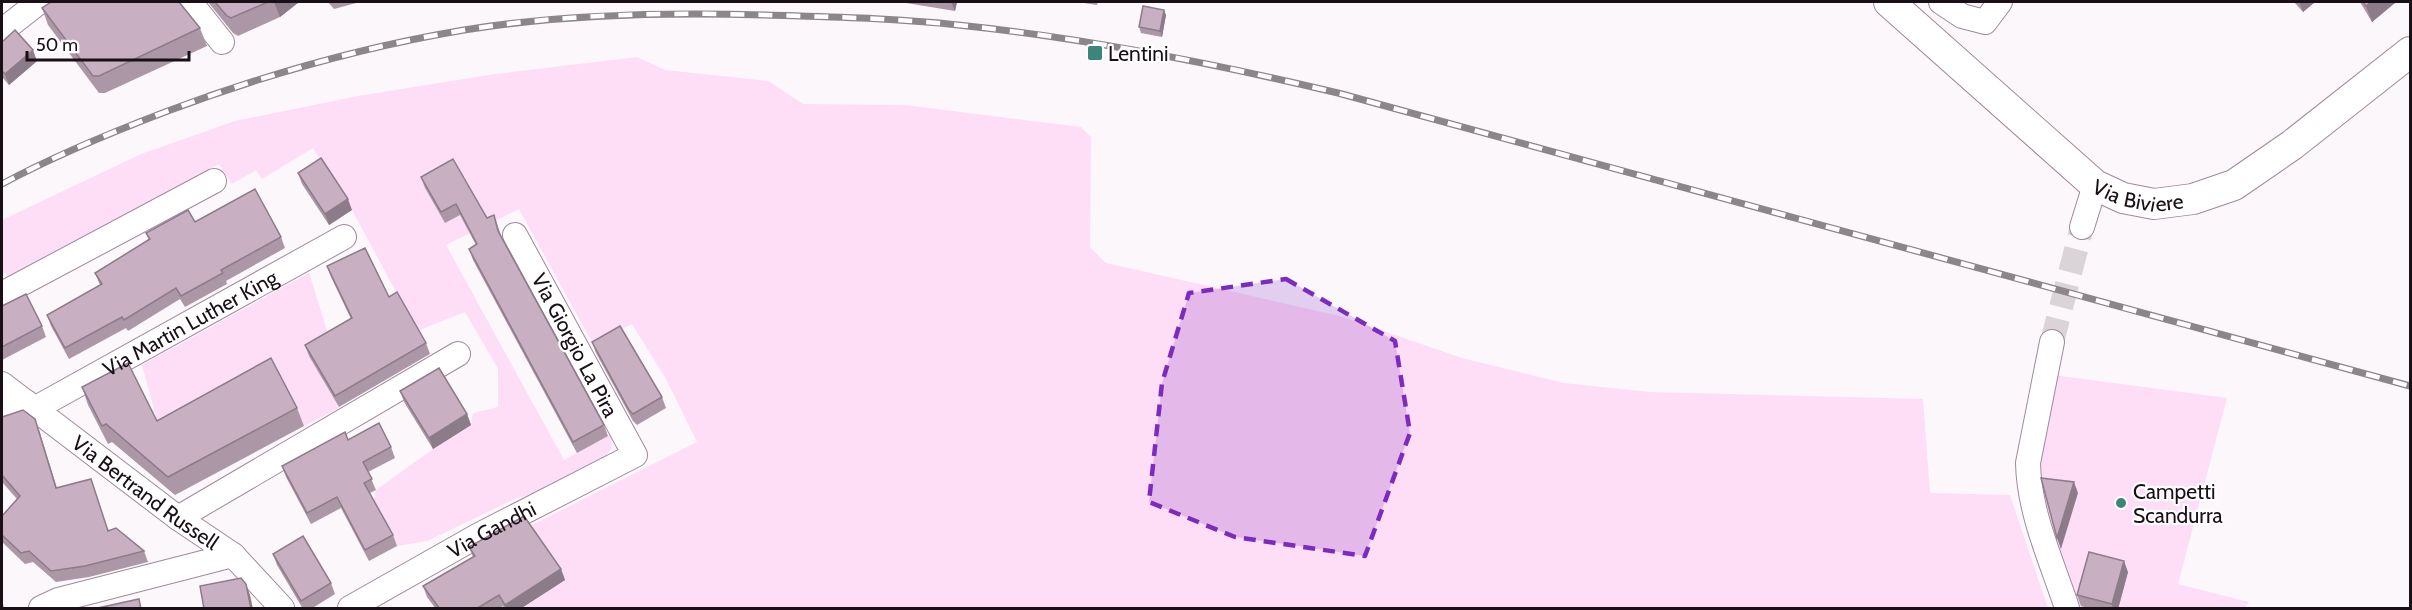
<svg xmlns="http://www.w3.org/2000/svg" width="2412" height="610" font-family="Cabin,sans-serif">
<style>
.green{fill:#feddf6}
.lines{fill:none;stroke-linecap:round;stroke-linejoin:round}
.minor-tunnel{stroke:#dad4d9;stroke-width:24;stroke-dasharray:24 12;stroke-linecap:butt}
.minor-casing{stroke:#a0899b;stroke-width:26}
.major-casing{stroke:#a0899b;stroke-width:32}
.minor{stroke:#fff;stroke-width:24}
.major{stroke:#fff;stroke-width:30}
.rail-casing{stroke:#8c858a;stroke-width:7}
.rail{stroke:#fff;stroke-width:4.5;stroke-dasharray:14;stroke-linecap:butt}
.wall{fill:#ac97a7}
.shaded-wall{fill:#8c7b88}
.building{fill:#c8b0c2;stroke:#8c7b88;stroke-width:1.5}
.marked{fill:#7b2cbf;fill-opacity:0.2;stroke:#7b2cbf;stroke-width:4.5;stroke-dasharray:12 8;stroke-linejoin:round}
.poi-dot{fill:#3d847d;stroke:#fff;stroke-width:2}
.labels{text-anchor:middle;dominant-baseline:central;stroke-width:4.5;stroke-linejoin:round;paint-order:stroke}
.poi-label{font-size:21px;fill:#181016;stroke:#fff;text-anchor:start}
.street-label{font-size:21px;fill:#181016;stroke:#fff}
</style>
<rect width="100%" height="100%" fill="#fcf7fb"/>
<g class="green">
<polygon points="637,57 665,70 768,81 803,104 905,105 1081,127 1091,137 1090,247 1106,263 1340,316 1462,358 1564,383 1649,392 1923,399 1930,493 2010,495 2048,608 520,608 528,527 697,442 666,379 632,324 593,344 519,209 446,245 564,460 611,434 612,448 601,462 539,492 517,498 427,541 397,546 373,503 376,490 433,449 471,425 473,413 498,407 498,369 465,312 417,331 352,210 313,148 262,179 256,170 232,184 219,164 12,277 2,272 2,220 141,154 235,121 358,96 495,74"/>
<polygon points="309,273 331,343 310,356 339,408 304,426 272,367 160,431 142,365"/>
<polygon points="2053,375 2227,398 2178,584 2249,602 2245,608 2079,608 2035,480"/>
</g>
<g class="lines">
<polyline class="minor-tunnel" points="2052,342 2082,227"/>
<defs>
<g id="minor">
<polyline points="190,2 222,42"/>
<polyline points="1941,2 1962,16 1985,22 2000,2"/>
<polyline points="2,31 39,2"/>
<polyline points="2082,227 2095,185"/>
<polyline points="2,294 214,181"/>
<path d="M2052,342L2028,463C2029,513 2052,562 2067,608"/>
<path id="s1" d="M2,384L178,518L233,555L282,608"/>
<path id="s2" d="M36,408L344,237"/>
<polyline points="2,412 26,402"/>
<polyline points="178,518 458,354"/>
<polyline points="41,608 58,600 233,555"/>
<path id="s3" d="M350,608L479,535L635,455L515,235"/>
</g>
<g id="major">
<path id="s4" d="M1889,2L2095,185L2123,198L2154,204L2193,199L2234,185L2292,145L2410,52"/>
</g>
</defs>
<use href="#minor" class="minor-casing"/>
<use href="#major" class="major-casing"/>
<use href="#minor" class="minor"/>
<use href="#major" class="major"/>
<defs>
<path id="rail" d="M2,184C54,156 110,133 165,112C261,76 362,47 464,30C563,14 665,12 766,15C830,17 894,18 958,25C1086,38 1212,63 1338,93L2410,386"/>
</defs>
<use href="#rail" class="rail-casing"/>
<use href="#rail" class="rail"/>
</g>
<g class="wall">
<polygon points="208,2 299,2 280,17 238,36 233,33"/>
<polygon points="328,2 360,2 334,9"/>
<polygon points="900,2 957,2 955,11"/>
<polygon points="1077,2 1098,2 1097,5"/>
<polygon points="2294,2 2315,2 2303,12"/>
<polygon points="2360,2 2396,2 2372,22"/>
<polygon points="42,8 200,28 207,46 105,93 99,93 48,25"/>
<polygon points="1166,15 1162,37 1141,33 1139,27"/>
<polygon points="2,42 37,61 9,85 2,77"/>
<polygon points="298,173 352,210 329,225 302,184"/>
<polygon points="421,177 487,218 494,215 501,235 604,425 608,436 577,453 473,260 469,249 476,245 460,215 445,223 425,188"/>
<polygon points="195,222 281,237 285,248 226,281 227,284 185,307 180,299 128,331 126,328 69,359 51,326 47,315 100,285 95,273 149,240 146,233"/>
<polygon points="327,266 389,297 426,343 430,354 339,407 309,356 305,345 351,319 331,277"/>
<polygon points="2,306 42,326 46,337 2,360"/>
<polygon points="592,342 662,397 666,408 637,425 633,421 596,353"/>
<polygon points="82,387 157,421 297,408 304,426 175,495 112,442 108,444 88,405"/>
<polygon points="400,391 467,414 471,425 433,449 404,402"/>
<polygon points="2,417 39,430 57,488 109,530 144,551 148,562 89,577 56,582 33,562 25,564 2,542 2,516 17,499 2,482"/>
<polygon points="348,440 391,447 395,458 368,472 376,490 370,493 393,535 397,546 369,561 341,508 311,524 286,477 282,466"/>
<polygon points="469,547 561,569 565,580 520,609 504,609 503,606 498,609 436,609 427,597 423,586 473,557"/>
<polygon points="273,554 331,583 335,594 311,609 303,609 277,565"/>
<polygon points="2128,572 2118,609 2091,609 2081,606 2077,595"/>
<polygon points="2,599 4,608 2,609"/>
</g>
<g class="shaded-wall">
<polygon points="274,2 299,2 280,17"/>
<polygon points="951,2 957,2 955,11"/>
<polygon points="2299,2 2315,2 2303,12"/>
<polygon points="2371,2 2396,2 2372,22 2366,6"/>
<polygon points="1164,10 1166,15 1162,37 1160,31"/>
<polygon points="33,50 37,61 9,85 5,74"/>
<polygon points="348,199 352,210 329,225 325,214"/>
<polygon points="467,414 471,425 433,449 429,438"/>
<polygon points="2074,482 2078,493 2061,549 2057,538"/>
<polygon points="2124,561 2128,572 2118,609 2113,609 2112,604"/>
<polygon points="561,569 565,580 520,609 506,609 505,605"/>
<polygon points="246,584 250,595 253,609 251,609"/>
</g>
<g class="building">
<polygon points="51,2 179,2 200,28 99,76 93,76 42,8"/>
<polygon points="215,2 268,2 231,18 227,16"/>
<polygon points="2363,2 2371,2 2366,6"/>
<polygon points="1143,6 1164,10 1160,31 1139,27"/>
<polygon points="15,30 33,50 5,74 2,71 2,42"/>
<polygon points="321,158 348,199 325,214 298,173"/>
<polygon points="453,159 487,218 494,215 498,231 604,425 573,442 469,249 477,244 456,204 441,212 421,177"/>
<polygon points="255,189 281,237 221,270 223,273 181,296 176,288 124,320 122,317 65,348 47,315 102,284 95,273 150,239 146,233 188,210 195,222"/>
<polygon points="365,248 389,297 397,292 426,343 335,396 305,345 352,318 327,266"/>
<polygon points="26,294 42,326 2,347 2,306"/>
<polygon points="620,326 662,397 633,414 629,410 592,342"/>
<polygon points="271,358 297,408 168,477 106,424 102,426 82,387 128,363 157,421"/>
<polygon points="439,368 467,414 429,438 400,391"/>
<polygon points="23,410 35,419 56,488 91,479 108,531 116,528 144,551 85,566 51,571 29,551 21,553 2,535 2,516 20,496 2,475 2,417"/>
<polygon points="379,423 391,447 363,462 372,479 364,483 393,535 365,550 337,497 307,513 282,466 345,432 348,440"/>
<polygon points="2041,478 2074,482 2057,538"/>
<polygon points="524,516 561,569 505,605 499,595 476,609 440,609 423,586 475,556 469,547"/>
<polygon points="303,536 331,583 301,601 273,554"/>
<polygon points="2089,552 2124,561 2112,604 2077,595"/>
<polygon points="241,578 246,584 251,609 204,609 200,586"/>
<polygon points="139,599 141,609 93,609"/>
</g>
<path class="marked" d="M1286,279L1395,341L1410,433L1365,556L1235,537L1149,502L1162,383L1189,293Z"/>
<g class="poi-dot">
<rect x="1087" y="45" width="16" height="16" rx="3"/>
<circle cx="2121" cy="503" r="6"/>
</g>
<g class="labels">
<g class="poi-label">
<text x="1108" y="53">Lentini</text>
<text x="2133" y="491">Campetti<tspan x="2133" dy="24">Scandurra</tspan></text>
</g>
<g class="street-label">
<text stroke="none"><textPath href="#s4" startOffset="321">Via Biviere</textPath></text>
<text stroke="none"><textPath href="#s2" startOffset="176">Via Martin Luther King</textPath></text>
<text transform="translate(575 345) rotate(62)">Via Giorgio La Pira</text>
<text stroke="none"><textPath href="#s1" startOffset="180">Via Bertrand Russell</textPath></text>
<text stroke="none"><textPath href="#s3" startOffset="162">Via Gandhi</textPath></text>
</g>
</g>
<rect width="2412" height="610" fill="none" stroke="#181016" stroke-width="6"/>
<path d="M27 51v9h162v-9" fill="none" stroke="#181016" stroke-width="3"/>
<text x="36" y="51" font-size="18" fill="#181016" stroke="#ffffff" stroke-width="4.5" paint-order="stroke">50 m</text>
</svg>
